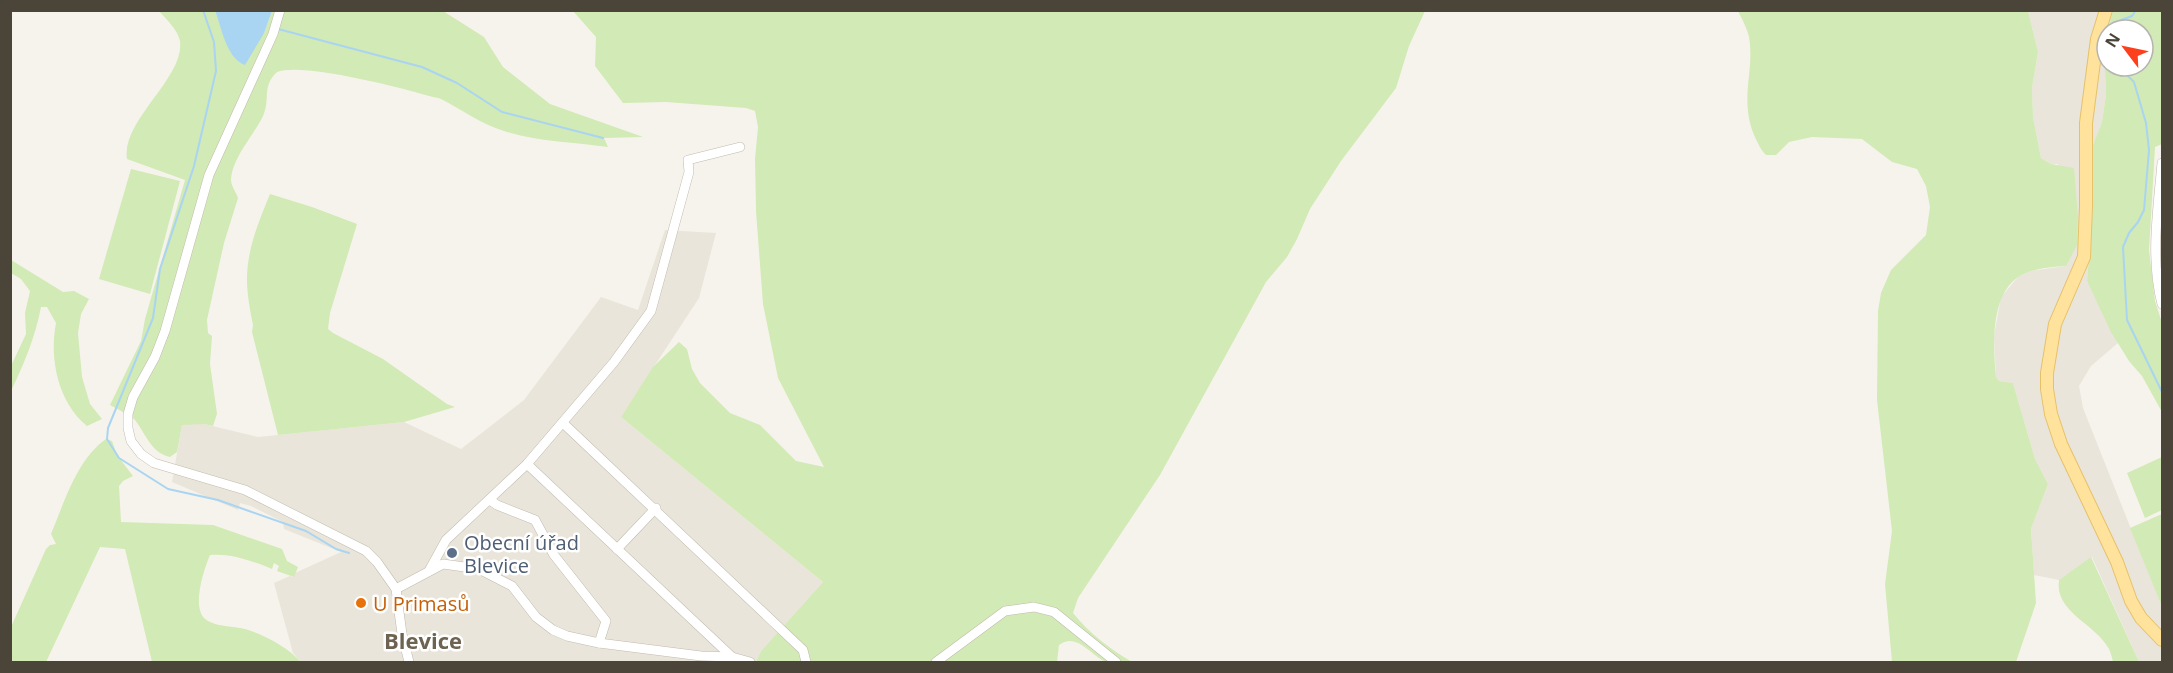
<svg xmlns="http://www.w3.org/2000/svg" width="2173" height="673" font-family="'Open Sans',sans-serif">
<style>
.residential{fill:#eae5da}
.green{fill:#d2eab5}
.water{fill:#a9d4f2}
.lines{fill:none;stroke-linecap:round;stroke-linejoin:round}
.stream{stroke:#a9d4f2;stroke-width:2}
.minor-casing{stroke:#c2bbae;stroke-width:10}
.major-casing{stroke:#e6c16a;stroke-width:14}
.minor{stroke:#fff;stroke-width:9}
.major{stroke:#ffe39c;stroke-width:12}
.service-dot{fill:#5c6f8a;stroke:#fff;stroke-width:2}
.food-dot{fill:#e8710a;stroke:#fff;stroke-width:2}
.labels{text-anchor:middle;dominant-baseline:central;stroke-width:5;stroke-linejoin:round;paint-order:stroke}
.service-label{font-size:20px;fill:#4e5e75;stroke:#fff;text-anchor:start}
.food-label{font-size:20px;fill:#c56008;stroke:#fff;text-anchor:start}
.quarter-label{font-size:22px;font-weight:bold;fill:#6e6250;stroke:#fff}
</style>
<rect width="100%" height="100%" fill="#f6f3ec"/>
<g class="residential">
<polygon points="2028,11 2113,11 2104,46 2106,94 2102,122 2091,150 2092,221 2087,281 2118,343 2091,366 2079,386 2083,408 2162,607 2162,662 2139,662 2092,557 2059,580 2034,575 2031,529 2048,484 2035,459 2013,383 1999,381 1996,377 1994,336 2001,297 2018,277 2031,271 2066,266 2058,164 2051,164 2041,158 2033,117 2032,88 2038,52"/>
<polygon points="665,230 716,233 699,298 621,417 823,582 761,651 756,662 301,662 293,653 274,583 290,576 293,577 295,573 341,552 284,529 283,522 251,506 240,503 238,510 172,482 183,419 258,437 404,422 461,449 524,400 601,297 638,310"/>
</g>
<g class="green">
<path d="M159,11H215L231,53L264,33L272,11H443L484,37L503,67L550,104L643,137L604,138L608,147C574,142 538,142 504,131C481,124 464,111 443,100C438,97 431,97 426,95C399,87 300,62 277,72C261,87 271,99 263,116C254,135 232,158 231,180C231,186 236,192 238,198L224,243L207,320L208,333L212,336L210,364L217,414L213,426L204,424L182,425L177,452L170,457C151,453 146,434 135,420C129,414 118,410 110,405L141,341L145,319L185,180L127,159C121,120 185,78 180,41C178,30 166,19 159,11Z"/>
<path d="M573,11H1425L1409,46L1396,88L1341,161L1310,209L1297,239L1287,257L1266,282L1160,475L1078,598L1073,613C1090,634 1110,649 1132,662C1124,662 1111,665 1104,661C1090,654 1076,632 1059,645L1057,662H756L761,651L823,582L621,417L653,367L679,342L687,349L692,369L700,383L730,413L760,425L796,461L824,467L778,378L763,304L756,211L755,159L758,127L755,111L746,108L666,102L623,103L595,66L596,37Z"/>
<path d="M1738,11H2028L2038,52L2032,88L2033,117L2041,158L2051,164L2074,168L2078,217L2077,245L2066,266C2051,267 2034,268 2020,276C1990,293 1993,347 1996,377L1999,381L2013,383L2035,459L2048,484L2031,529L2036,603L2016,662H1892L1885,584L1892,531L1877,400L1878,311L1881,293L1891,270L1926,235L1930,207L1926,186L1917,169L1892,162L1862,139L1812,137L1789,142L1776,155H1766C1760,149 1758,143 1754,135C1739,97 1755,72 1749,37C1747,28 1742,19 1738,11Z"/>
<polygon points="2113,11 2162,11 2162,144 2155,147 2149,250 2155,301 2162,323 2162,412 2142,376 2129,361 2111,332 2087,281 2092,221 2091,150 2102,122 2106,94 2104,46 2107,34 2107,66 2143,66 2143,30 2108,30"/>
<polygon points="131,169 180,181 150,294 99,279"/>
<path d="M270,194L312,207L357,224L330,313L328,329L333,333L383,359L447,404L455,407L404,422L278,435L252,332L253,325C250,310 247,294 247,279C247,249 259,221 270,194Z"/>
<path d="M11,260L63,292L74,291L89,299L81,314L78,333L82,377L90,404L102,419L87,426C58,402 49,359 56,323L47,307H41C35,338 24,364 11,391V366L26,334L25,313L30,291L21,279L11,273Z"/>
<path d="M106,439L112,441L117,455L133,476L123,481L119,486L121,522L213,525L282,549L287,561L298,567L294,577L277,571L279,566L274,563L272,569C253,561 230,553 210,555C204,569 192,605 204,618C213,627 234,626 245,629C265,635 287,647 301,662H152L125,549L100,547L46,662H11V627L46,549L50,545L56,544L51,534C64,503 77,459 106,439Z"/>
<polygon points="2162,457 2162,510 2145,518 2127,473"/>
<polygon points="2162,514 2162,607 2130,528"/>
<path d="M2091,557L2139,662H2113C2112,658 2111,653 2109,649C2096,624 2054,612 2059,580Z"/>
</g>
<path class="water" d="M215,11H272L264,33L245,65C226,58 222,28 215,11Z"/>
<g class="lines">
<g class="stream">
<polyline points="203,10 214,42 216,71 194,166 160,269 153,318 108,428 107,439 119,458 168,489 218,500 249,511 306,531 336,549 349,553"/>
<polyline points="278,29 422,67 457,83 502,112 603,138"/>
<polyline points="2110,30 2113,23 2132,16 2136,10"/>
<polyline points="2118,66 2134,82 2146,123 2149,150 2144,210 2138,222 2129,233 2123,247 2127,320 2162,392"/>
</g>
<defs>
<g id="minor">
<polyline points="280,10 273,34 209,175 165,331 155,357 133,397 128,414 128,428 131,441 141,454 154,463 245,490 366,551 377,562 396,589 402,634 409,662"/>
<path d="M2162,163C2158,209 2150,259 2162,304"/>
<polyline points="563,423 803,650 806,662"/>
<polyline points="527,464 732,657"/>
<polyline points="490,500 497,505 535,520 554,555 606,621 599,643"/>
<polyline points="617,549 656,508"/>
<polyline points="429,571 446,540 527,464 614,362 651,311 689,172 688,160 740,147"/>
<polyline points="396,589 443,564 479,569 512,586 536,617 553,630 567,636 599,643 701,656 732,657 750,662"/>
<polyline points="936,662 1005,611 1034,607 1054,612 1116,662"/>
</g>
<polyline id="major" points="2106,10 2097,39 2086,123 2086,206 2084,257 2055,324 2047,373 2047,389 2051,414 2061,444 2117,562 2131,601 2141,618 2162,640"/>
</defs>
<use href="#minor" class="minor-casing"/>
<use href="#major" class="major-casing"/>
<use href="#minor" class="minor"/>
<use href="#major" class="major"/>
</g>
<circle class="service-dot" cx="452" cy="553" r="6"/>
<circle class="food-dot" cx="361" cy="603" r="6"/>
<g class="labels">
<g class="service-label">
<text x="464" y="542">Obecní úřad<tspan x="464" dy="23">Blevice</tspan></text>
</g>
<g class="food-label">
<text x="373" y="603">U Primasů</text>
</g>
<g class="quarter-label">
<text x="423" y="640">Blevice</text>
</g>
</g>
<rect width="2173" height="673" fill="none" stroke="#4b4439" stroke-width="24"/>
<g transform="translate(2125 48) rotate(302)"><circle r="28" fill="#ffffff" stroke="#b7b4b0" stroke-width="1.5"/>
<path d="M0-4.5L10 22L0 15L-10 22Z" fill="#fc3f1d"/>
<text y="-9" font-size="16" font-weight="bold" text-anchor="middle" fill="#4b4439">N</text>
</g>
</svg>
